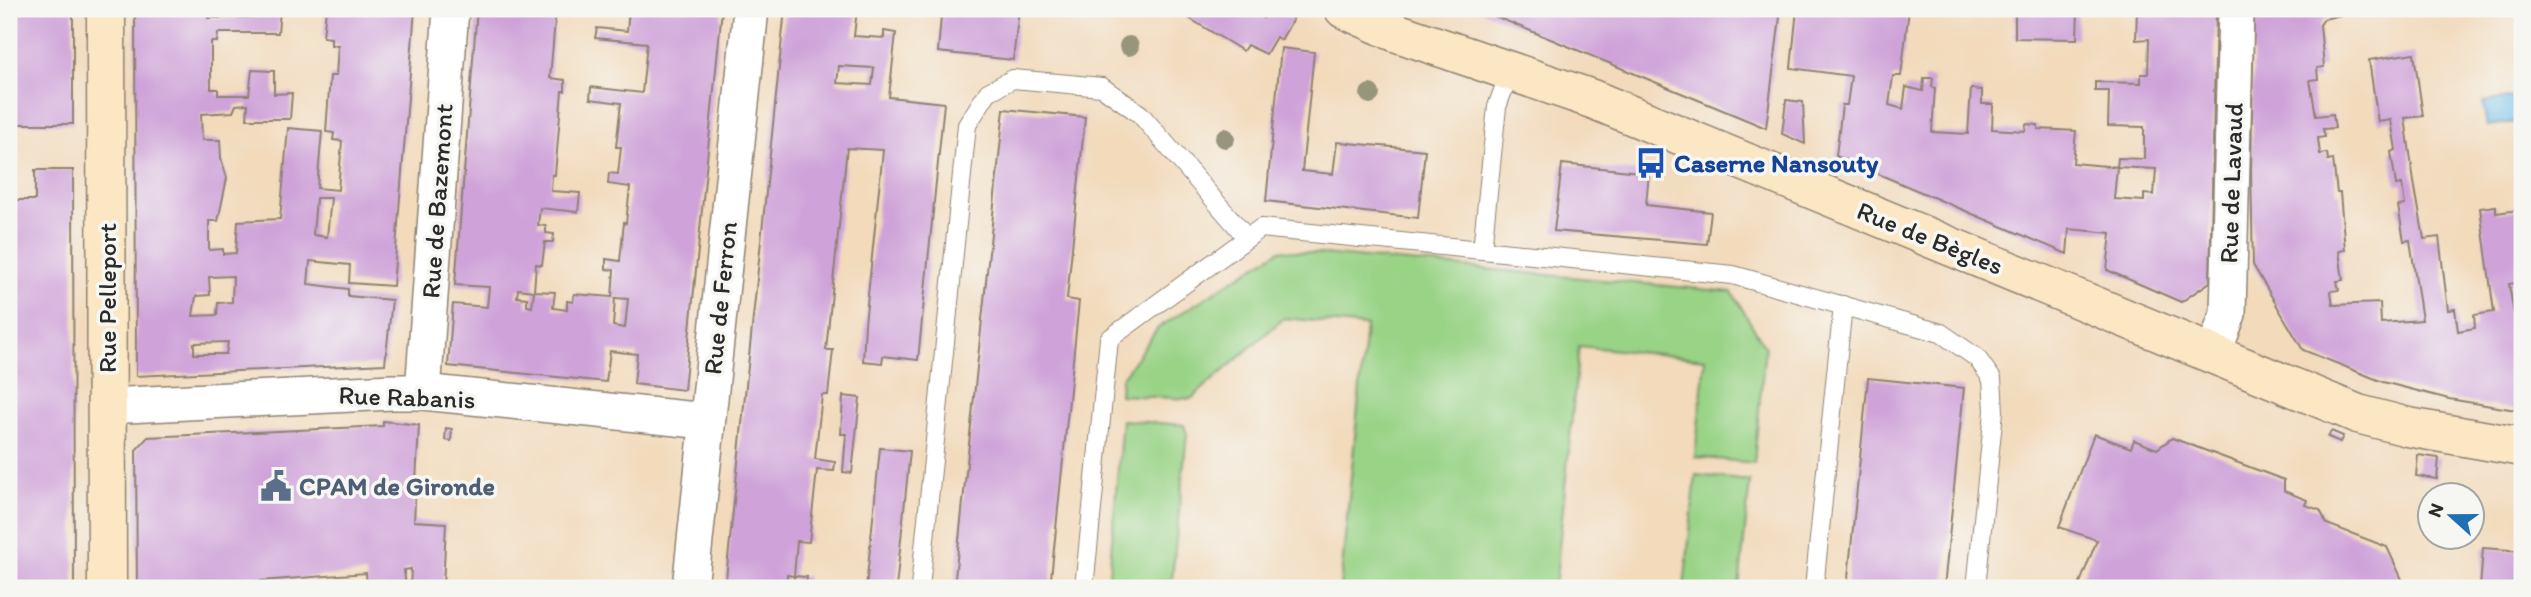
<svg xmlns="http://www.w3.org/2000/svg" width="2531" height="597" font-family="Itim,sans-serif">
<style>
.green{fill:#99d386;stroke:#627f58;stroke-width:2}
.water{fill:#71beeb;stroke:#4e748b;stroke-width:2}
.building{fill:#cfa3d9;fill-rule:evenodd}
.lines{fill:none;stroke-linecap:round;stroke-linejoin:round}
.lane-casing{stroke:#8e8273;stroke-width:20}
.street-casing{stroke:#8e8273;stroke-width:38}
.secondary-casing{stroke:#8e8273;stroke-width:41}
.lane{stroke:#fff;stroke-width:18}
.street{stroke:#fff;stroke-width:35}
.secondary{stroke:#fbe7c3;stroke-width:38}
.tree{fill:#97957b}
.labels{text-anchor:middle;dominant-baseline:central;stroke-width:7;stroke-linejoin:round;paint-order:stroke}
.transit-label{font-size:26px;font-weight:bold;fill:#164399;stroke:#f6f6f2;text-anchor:start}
.street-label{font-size:26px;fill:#2b2b2b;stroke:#f6f6f2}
.service-label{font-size:26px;font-weight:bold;fill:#4e5e75;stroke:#f6f6f2;text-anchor:start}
</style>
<rect width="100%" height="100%" fill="#f6f6f2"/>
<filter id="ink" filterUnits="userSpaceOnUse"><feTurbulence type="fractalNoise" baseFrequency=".0143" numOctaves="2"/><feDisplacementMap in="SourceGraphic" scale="14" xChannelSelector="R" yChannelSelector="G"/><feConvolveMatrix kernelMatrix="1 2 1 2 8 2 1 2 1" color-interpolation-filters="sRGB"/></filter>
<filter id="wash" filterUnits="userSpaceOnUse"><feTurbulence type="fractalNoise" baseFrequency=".00686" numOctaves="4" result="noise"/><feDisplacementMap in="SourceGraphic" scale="28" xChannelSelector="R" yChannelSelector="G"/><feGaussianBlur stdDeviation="1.57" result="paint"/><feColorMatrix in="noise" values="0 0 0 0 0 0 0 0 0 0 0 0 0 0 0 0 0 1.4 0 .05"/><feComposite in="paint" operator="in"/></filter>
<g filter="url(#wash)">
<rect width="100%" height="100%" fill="#f2dabb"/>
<g class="green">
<polygon points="1280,250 1732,292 1765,347 1754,463 1695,457 1705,359 1579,346 1555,588 1340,588 1366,326 1284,318 1191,399 1120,395 1121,379 1158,328"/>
<polygon points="1122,420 1184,425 1187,434 1171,588 1108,588"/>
<polygon points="1696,475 1750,481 1739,588 1684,588"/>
</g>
<polygon class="water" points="2522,96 2522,121 2487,126 2483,102"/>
<g id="blocks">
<g class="building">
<rect x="9" y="9" width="64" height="115"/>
<path d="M135,9H208V18L259,17V9H280L278,33H218L217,42H211V89H218V95H249L252,70L274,71V94L292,93L290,119H247L248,104L236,105L233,112L201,114L202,140H220L221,158L227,178L218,221H209V250L223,249V254L236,253L238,221L280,219L288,128L322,131L317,188L338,190L342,141L333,140L334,133L326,132L330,76H336L338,45H331V38L323,37L326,9H415L393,286L349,283L350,265L310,261L308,284L348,289V296L392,300L385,364L136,376ZM316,198H331L327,237L313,235ZM233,276L232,302L218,303L217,315L193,316L196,296L210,295L209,277ZM228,342L226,354H194V343Z"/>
<path d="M477,9H556L550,78L565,80V91H562L555,175H552L551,191L580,193L578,212L540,208L538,225L546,226V233L554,234L553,242H545L542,265L536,264L534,291L555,292L553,308L567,310V301L573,302L574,294L612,297L614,270L606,269V259L620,261L624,222L626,223L630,187L608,184L609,173L618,174L621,147H616L621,103L590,99L591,87L642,93L647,43L595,38L597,28L627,31L629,9H722L684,390L634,384L637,354L610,351L606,382L448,366L453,304L487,307L489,287L455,285ZM518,289L534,291L532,307L527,306V298L517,297ZM615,298L628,299L625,328L613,326Z"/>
<polygon points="586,9 599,9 598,13 585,12"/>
<path d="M785,9H857L854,36L884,38V31L896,33L889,97L944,103L918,360L883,356L882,363L863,361L865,324L883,150L847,148L826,350H833L828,395H822L815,459L835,462L834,471L817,470L809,542L797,541L794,576L787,575L786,588H725ZM839,66L874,68L872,85L837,83Z"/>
<polygon points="934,9 1019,9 1013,60 938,52 941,16 933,15"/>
<polygon points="1174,9 1249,9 1263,18 1269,9 1278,9 1293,19 1281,40 1276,37 1266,54 1247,45 1243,51"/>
<polygon points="1477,9 1781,9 1766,128 1570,47"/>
<polygon points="1797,9 1860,11 1860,9 1909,9 1901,76 1893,76 1889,105 1903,109 1906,87 1923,91 1924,78 1933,78 1932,87 1935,88 1932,132 1968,134 1971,89 1982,90 1982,104 1993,104 1992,129 2025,131 2026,124 2038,125 2038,129 2076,131 2073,163 2117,167 2114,199 2144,201 2144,194 2154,195 2156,169 2117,167 2118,158 2144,159 2144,127 2108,126 2109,91 2095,91 2095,82 2141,83 2141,74 2148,74 2149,39 2136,40 2137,9 2216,9 2210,282 2181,302 2107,270 2111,233 2069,229 2067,254 1836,156 1842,105 1847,105 1851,76 1791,68"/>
<polygon points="2015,9 2078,9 2077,39 2015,38"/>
<polygon points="2254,9 2348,9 2349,13 2324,19 2320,25 2324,67 2317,68 2318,79 2310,80 2316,116 2333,114 2335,128 2323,129 2325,137 2318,138 2320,154 2327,153 2328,160 2333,159 2337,193 2340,193 2345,250 2339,251 2343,280 2337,281 2339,290 2331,291 2332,299 2333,305 2380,303 2381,323 2422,320 2410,240 2404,241 2398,206 2405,205 2402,184 2396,185 2391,152 2396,150 2391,120 2378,122 2369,60 2414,53 2423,116 2405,118 2414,182 2424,239 2439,237 2448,310 2455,309 2458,331 2475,328 2474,315 2494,312 2480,208 2496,206 2496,213 2518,210 2522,233 2522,282 2509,284 2522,363 2522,411 2449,399 2383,382 2303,350 2253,265 2251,170"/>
<polygon points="1281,48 1314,52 1302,171 1333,174 1337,142 1425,150 1418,218 1266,201"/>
<polygon points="1786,100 1803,102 1805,144 1782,134"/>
<polygon points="1004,109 1085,117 1067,299 1079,301 1050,588 954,588"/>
<polygon points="1562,164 1649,173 1646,205 1711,212 1707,244 1554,231"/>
<polygon points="35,170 73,170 74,588 9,588 9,200 35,200"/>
<polygon points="1868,378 1964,388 1944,588 1847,588"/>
<polygon points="843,396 860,398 852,473 843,472 846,434 841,434"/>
<polygon points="383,421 419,425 414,521 446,523 443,588 410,588 411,569 404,570 406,588 367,588 366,573 247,582 248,588 236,588 236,583 231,584 231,588 137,588 136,450 148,437 383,426"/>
<polygon points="446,428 452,429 451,441 445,440"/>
<polygon points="2331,431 2343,436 2340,442 2328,437"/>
<polygon points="2094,434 2131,448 2134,440 2157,449 2172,438 2284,480 2284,491 2307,500 2305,505 2320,510 2327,524 2387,547 2406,588 2078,588 2097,540 2059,527"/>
<polygon points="880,448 910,451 896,588 866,588"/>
<polygon points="2418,455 2439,458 2437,479 2416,476"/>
<polygon points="2483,548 2522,551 2522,588 2480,588"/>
<polygon points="794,576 807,577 806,586 793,586"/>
</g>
</g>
</g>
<g filter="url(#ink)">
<use href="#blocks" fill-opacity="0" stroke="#8e8273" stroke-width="2"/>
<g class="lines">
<defs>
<g id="lane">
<polyline points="1482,250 1497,107 1510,71"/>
<polyline points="920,588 967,125 988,92 1013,79 1102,87 1140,114 1247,238"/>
<polyline points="1084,588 1109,339 1261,228 1733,275 1941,333 1977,358 1992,379 1994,411 1976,588"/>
<polyline points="1814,588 1843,305"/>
</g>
<g id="street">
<polyline points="2213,355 2228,314 2236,9"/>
<polyline points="423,392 451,9"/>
<polyline points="107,406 392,392 423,392 706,421"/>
<polyline points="690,588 751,9"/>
</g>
<g id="secondary">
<polyline points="106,9 107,588"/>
<polyline points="1344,9 1395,32 1592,99 2358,414 2408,427 2522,447"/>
</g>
</defs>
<use href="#lane" class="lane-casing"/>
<use href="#street" class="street-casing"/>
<use href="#secondary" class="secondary-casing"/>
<use href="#lane" class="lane"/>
<use href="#street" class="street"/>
<use href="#secondary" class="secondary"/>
</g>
<g class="tree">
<circle cx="1129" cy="46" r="10"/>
<circle cx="1370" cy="94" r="10"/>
<circle cx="1225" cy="138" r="10"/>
</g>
</g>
<defs>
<symbol id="bus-bare" viewBox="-9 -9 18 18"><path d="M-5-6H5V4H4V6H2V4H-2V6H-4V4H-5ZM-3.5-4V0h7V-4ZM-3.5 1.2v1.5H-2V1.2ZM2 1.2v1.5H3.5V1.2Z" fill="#1a4fb4" stroke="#f6f6f2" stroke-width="2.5" paint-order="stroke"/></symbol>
<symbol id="civic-bare" viewBox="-9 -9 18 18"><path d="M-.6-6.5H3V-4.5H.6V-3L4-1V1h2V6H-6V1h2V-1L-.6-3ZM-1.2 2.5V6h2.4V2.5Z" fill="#5c6f8a" stroke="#f6f6f2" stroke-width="2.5" paint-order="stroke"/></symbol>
</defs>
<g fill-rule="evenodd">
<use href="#bus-bare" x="1629" y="141" width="44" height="44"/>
<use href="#civic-bare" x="254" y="464" width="44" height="44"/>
</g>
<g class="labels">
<g class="transit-label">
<text x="1674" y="163">Caserne Nansouty</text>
</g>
<g class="street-label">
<text transform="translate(2231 183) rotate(-88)">Rue de Lavaud</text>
<text transform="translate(437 201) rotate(-86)">Rue de Bazemont</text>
<text transform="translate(1930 238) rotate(22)">Rue de Bègles</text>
<text transform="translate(107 298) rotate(-90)">Rue Pelleport</text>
<text transform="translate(720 298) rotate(-84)">Rue de Ferron</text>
<text transform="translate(407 397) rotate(2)">Rue Rabanis</text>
</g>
<g class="service-label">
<text x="299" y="486">CPAM de Gironde</text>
</g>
</g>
<rect width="2531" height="597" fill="none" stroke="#f6f6f2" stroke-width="35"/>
<g transform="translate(2451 516) rotate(291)"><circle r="33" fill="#f6f6f2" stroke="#a5a5a2" stroke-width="2"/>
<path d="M0-5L12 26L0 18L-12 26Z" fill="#1f6fb2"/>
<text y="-10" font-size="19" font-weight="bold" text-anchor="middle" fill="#2b2b2b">N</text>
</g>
</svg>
